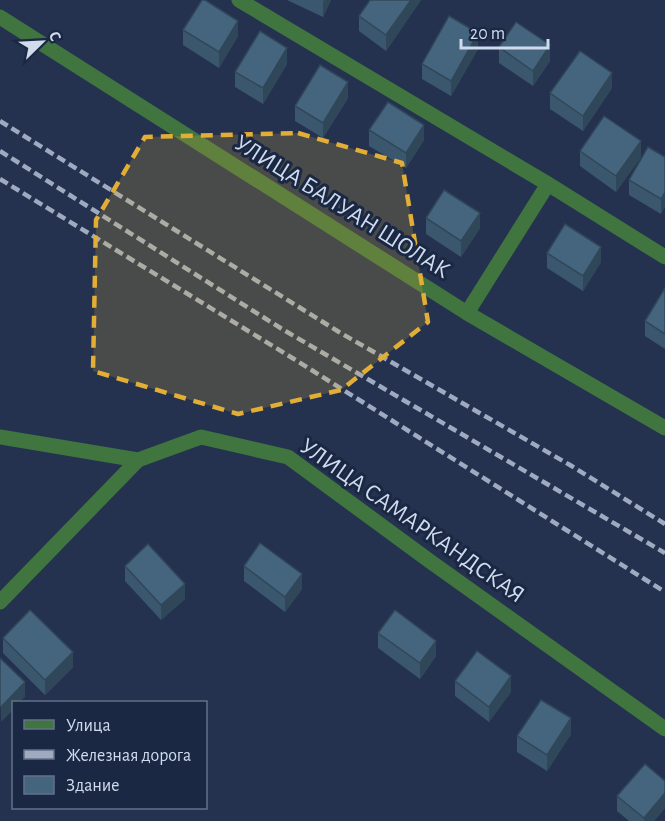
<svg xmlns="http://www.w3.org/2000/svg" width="665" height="821" font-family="'Alegreya Sans',sans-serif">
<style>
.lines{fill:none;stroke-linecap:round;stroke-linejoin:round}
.minor{stroke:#40753f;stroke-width:15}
.rail{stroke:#9faac0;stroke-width:4.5;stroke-dasharray:9 4.5;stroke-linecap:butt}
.wall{fill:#3b576d}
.shaded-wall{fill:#304759}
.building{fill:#45657f;stroke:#304759;stroke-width:1.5}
.marked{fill:#e3ae35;fill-opacity:0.2;stroke:#e3ae35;stroke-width:4.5;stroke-dasharray:12 8;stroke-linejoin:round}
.labels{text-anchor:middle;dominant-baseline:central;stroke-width:6;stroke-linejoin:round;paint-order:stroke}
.street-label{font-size:24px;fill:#d1dbee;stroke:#1a2844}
</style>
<rect width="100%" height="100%" fill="#24324f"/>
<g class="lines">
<g class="minor">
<polyline points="239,0 548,184 665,257"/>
<polyline points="0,17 467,313 665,428"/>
<polyline points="467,313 548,184"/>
<polyline points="0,437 138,460 201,437 288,457 431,562 665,729"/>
<polyline points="0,602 138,460"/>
</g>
<g class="rail">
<polyline points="0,121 339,332 570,465 665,524"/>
<polyline points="0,151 282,329 665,553"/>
<polyline points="0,179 294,359 665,592"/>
</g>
</g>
<g class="wall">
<polygon points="287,0 331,0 323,17"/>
<polygon points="421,0 386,51 359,31 359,16"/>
<polygon points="183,30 238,36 219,68 183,45"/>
<polygon points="499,47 550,61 533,86 499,63"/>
<polygon points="478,49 451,96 422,79 422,64"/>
<polygon points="287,64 263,104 235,87 235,72"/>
<polygon points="612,88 583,131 550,109 550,93"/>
<polygon points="348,98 323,138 295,121 295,106"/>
<polygon points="369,130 424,140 406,168 369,146"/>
<polygon points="580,151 641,157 616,192 580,166"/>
<polygon points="665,157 661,214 629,195 629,180"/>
<polygon points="426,218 480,228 461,257 426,234"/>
<polygon points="547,253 601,262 583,291 547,268"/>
<polygon points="665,288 665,349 645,336 645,321"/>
<polygon points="125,566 185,599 161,620 125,581"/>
<polygon points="244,566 302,589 285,612 244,581"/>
<polygon points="378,633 436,656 420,679 378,648"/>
<polygon points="3,638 73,667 45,695 3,653"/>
<polygon points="455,681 511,692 489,722 455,696"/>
<polygon points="571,734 547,771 517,752 517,736"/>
<polygon points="617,796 665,808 654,821 629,821 617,811"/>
</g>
<g class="shaded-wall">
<polygon points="324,0 331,0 323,17 323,2"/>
<polygon points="411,0 421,0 386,51 386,35"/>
<polygon points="238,21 238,36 219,68 219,52"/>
<polygon points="478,33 478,49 451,96 451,81"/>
<polygon points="550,45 550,61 533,86 533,71"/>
<polygon points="287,48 287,64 263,104 263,88"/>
<polygon points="612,73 612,88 583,131 583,116"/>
<polygon points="348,82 348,98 323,138 323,123"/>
<polygon points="424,125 424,140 406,168 406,153"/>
<polygon points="641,141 641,157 616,192 616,176"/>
<polygon points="665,192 665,207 661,214 661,199"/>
<polygon points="480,213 480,228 461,257 461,241"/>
<polygon points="601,247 601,262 583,291 583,276"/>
<polygon points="302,574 302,589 285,612 285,597"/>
<polygon points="185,584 185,599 161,620 161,605"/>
<polygon points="436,641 436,656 420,679 420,663"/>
<polygon points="73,652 73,667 45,695 45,680"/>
<polygon points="511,676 511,692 489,722 489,707"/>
<polygon points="25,682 25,697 19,702 14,702 14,709 1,722 1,707"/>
<polygon points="571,718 571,734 547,771 547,755"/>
<polygon points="665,793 665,808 654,821 644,821 644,818"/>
</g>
<g class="building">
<polygon points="202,0 205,0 238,21 219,52 183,30"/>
<polygon points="370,0 411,0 386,35 359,16"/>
<polygon points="449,16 478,33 451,81 422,64"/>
<polygon points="516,22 550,45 533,71 499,47"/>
<polygon points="260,31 287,48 263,88 235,72"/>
<polygon points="580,51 612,73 583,116 550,93"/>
<polygon points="320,65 348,82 323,123 295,106"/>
<polygon points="388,102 424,125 406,153 369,130"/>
<polygon points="604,116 641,141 616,176 580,151"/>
<polygon points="648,147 665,157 665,192 661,199 629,180"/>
<polygon points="444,190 480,213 461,241 426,218"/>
<polygon points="565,224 601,247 583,276 547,253"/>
<polygon points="665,288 665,334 645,321"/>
<polygon points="260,543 302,574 285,597 244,566"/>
<polygon points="148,544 185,584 161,605 125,566"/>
<polygon points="30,610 73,652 45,680 3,638"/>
<polygon points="395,610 436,641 420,663 378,633"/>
<polygon points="477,651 511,676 489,707 455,681"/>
<polygon points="0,658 25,682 1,707 0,706"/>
<polygon points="541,700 571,718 547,755 517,736"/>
<polygon points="645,764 665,781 665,793 644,818 617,796"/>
</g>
<path class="marked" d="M298,133L402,163L428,322L341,390L238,414L93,371L96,220L145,137Z"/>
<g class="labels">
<g class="street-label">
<text transform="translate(342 207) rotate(32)">УЛИЦА БАЛУАН ШОЛАК</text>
<text transform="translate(412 521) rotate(35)">УЛИЦА САМАРКАНДСКАЯ</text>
</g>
</g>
<rect x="12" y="701" width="195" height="108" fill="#1a2844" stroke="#637088" stroke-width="1.5"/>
<rect x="24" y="720" width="30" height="9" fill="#40753f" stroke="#637088" stroke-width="1.5"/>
<text x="66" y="731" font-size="18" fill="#d1dbee">Улица</text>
<rect x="24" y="750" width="30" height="9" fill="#9faac0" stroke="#637088" stroke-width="1.5"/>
<text x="66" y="761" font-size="18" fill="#d1dbee">Железная дорога</text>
<rect x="24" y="776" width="30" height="18" fill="#45657f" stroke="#637088" stroke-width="1.5"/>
<text x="66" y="791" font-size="18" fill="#d1dbee">Здание</text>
<g transform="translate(42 42) rotate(66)" stroke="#1a2844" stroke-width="4.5" paint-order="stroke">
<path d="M0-4.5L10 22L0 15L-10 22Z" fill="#d1dbee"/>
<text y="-9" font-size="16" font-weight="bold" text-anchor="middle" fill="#d1dbee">С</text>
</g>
<path d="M461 39v9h87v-9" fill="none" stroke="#d1dbee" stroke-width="3"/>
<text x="470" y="39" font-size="18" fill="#d1dbee" stroke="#1a2844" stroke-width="4.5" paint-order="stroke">20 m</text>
</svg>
